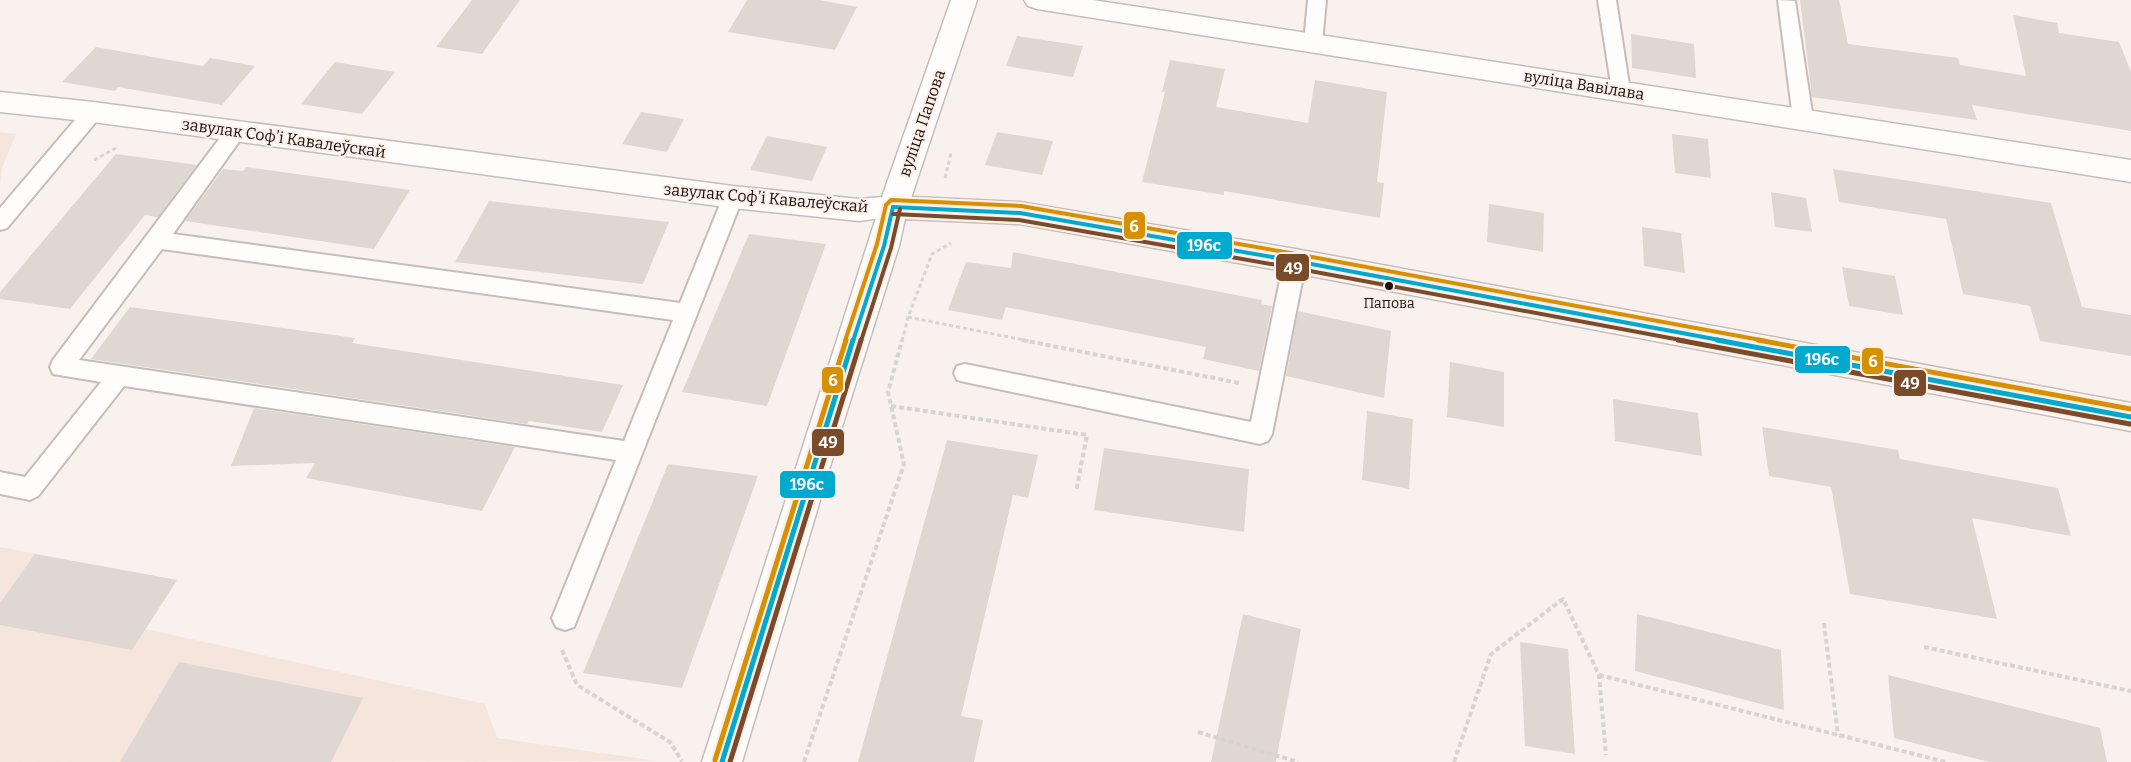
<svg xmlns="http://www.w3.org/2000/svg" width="2131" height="762" font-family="Bitter,serif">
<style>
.built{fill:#f6e5dd}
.building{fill:#dfd8d2}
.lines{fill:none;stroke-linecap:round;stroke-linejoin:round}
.service-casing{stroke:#c6bdb9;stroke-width:4}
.minor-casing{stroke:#c6bdb9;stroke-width:3}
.tertiary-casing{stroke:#c6bdb9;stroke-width:3}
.path-far1{stroke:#d7d4d3;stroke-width:3;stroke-dasharray:4 3;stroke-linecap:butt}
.path{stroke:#d7d4d3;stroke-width:4;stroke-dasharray:5 3;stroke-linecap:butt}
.service{fill:#fefdfc;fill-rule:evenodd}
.minor{fill:#fefdfc;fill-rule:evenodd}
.tertiary{fill:#fefdfc;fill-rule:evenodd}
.bus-1-far1-casing{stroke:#fdf0ea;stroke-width:8}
.bus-1-casing{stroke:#fdf0ea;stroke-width:10}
.bus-2-far1-casing{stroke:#fdf0ea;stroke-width:8}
.bus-2-casing{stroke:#fdf0ea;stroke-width:10}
.bus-3-far1-casing{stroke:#fdf0ea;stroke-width:8}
.bus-3-casing{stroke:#fdf0ea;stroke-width:10}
.bus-1-far1{stroke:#00a9ce;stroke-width:4}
.bus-1{stroke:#00a9ce;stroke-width:5}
.bus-2-far1{stroke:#7a4b2a;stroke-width:4}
.bus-2{stroke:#7a4b2a;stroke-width:5}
.bus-3-far1{stroke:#d69002;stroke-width:4}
.bus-3{stroke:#d69002;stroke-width:5}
.bus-dot{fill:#1b110c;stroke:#fdf0ea;stroke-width:2}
.labels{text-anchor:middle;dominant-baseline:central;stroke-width:4.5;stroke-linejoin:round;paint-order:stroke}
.bus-label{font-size:14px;fill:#1b110c;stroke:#fdf0ea}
.street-label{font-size:16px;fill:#1b110c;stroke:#fdf0ea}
.line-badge{stroke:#fdf0ea;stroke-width:2}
.badge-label{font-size:16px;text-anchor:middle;font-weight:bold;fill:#fff}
</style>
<rect width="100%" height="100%" fill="#f9f1ee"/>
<g class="built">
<polygon points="0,132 16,134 2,168 0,186"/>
<polygon points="0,547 177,580 146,629 485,704 497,738 657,761 0,762"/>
</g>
<g class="building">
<polygon points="472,0 520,0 482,54 436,47"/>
<polygon points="747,0 819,0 857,7 835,50 728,32"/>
<polygon points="1800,0 1839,0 1848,44 1958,58 1960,65 2026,76 2013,15 2057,23 2059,33 2119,42 2131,72 2131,131 1972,105 1977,120 1812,97"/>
<polygon points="1631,34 1694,44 1696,78 1632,68"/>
<polygon points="1017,36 1083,46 1073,77 1006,66"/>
<polygon points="96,47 203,66 210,58 255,66 222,105 118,87 115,91 62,82"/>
<polygon points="1170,60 1225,69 1216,107 1308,123 1315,80 1387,92 1377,182 1384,183 1380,218 1224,191 1224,195 1142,182 1165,92 1162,92"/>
<polygon points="335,62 395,72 362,114 301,104"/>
<polygon points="641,112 684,119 667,152 622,144"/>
<polygon points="997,132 1053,141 1042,175 985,165"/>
<polygon points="1672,134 1708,139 1711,178 1675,173"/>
<polygon points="767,136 827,147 812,181 750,170"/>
<polygon points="116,154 197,165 158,217 145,215 70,309 0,299 0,292"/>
<polygon points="246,167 410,190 374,249 185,221 223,169 243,171"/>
<polygon points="1833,169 2051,203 2082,307 2131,315 2131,356 2040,341 2030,306 1963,294 1946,219 1839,202"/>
<polygon points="1771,192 1806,198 1812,232 1775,227"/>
<polygon points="489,201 669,222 643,284 455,262"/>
<polygon points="1489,204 1544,213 1543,252 1487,242"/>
<polygon points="1642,227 1681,233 1685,273 1644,266"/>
<polygon points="749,234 826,244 767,406 682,392"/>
<polygon points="1013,252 1262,300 1261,304 1272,306 1259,371 1203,359 1206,347 1006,307 1002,320 948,310 966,262 1011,268"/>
<polygon points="1842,267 1895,276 1903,315 1849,306"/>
<polygon points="130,307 355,338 352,343 623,385 602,432 529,421 527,424 91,359"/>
<polygon points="1298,311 1391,331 1384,398 1286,376"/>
<polygon points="1450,362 1504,372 1504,427 1447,417"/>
<polygon points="1613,399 1698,413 1702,456 1615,441"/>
<polygon points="254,408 515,447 482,511 306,478 315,463 231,466"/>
<polygon points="1367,411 1413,419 1409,489 1362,480"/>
<polygon points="1762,427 1898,450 1900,459 2058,488 2071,536 1972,518 1997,619 1850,594 1831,487 1769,476"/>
<polygon points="947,440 1038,455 1028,498 1013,495 961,716 983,720 974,762 858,762"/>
<polygon points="1104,448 1249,469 1244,532 1094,510"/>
<polygon points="668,464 758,476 682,688 583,673"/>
<polygon points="35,554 177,580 132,650 0,625 0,603"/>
<polygon points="1243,614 1301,629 1276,762 1211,762"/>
<polygon points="1637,614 1781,650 1784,710 1635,671"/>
<polygon points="1520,642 1568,649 1575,754 1525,746"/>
<polygon points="179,662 363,698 331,762 120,762"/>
<polygon points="1888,675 2100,728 2107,762 1989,762 1894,738"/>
</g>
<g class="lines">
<defs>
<g id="service">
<polygon points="1308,0 1326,0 1322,43 1319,47 1313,49 1307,47 1304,43"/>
<polygon points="1598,0 1616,0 1630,91 1628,96 1621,98 1614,96 1612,91"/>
<polygon points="1778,0 1795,1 1813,119 1810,124 1803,126 1796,124 1793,119"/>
<polygon points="93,105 100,107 103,112 100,117 7,228 0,230 0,208 86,107"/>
<path d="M236,124L243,126L246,131L243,136L173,234L680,303L723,197L726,192L733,189L740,192L743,197L574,627L565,630L556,627L552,618L616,460L124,386L38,496L30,500L0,494V472L25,477L101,382L53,374L50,367L53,360L229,126ZM162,249L673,320L624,441L79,360Z"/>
<polygon points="1295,253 1302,255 1306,261 1272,434 1268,441 1260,444 965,382 957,380 954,373 957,366 965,364 1251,422 1284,261 1288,255"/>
</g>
<g id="minor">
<polygon points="951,0 977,0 908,207 904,215 859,221 733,208 93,122 0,112 0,92 93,102 733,186 859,199 882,197"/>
<polygon points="1024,0 1093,0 2131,160 2131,182 1037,9 1028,6"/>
</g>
<polygon id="tertiary" points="893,196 1020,202 1295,249 2131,403 2131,431 1295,273 1020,224 905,219 899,246 841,430 742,762 702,762 882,199"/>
</defs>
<use href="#service" class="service-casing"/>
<use href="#minor" class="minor-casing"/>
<use href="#tertiary" class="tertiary-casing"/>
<g class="path-far1">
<polyline points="94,160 116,148"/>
<polyline points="945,178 951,153"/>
<polyline points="908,317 1029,341"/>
<polyline points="902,341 908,317 932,254 951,243"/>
</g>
<g class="path">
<polyline points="1022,340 1239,383"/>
<polyline points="891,406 1087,435 1076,492"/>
<polyline points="1824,623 1838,735"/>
<polyline points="1924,647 2131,691"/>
<polyline points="562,650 577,685 670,742 682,761"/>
<polyline points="1599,675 1946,762"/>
<polyline points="1198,732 1298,762"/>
<polyline points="804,762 904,464 888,392 902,340"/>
<polyline points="1454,762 1491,654 1563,599 1599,675 1606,755"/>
</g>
<use href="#service" class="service"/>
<use href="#minor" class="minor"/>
<use href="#tertiary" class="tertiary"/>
<defs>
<g id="bus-1-far1">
<polyline points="893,207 1020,213 1295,261 1725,341"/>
<polyline points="853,341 884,246 893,207"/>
</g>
<g id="bus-1">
<polyline points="1717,340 2131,417"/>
<polyline points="722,762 853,340"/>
</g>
<g id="bus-2-far1">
<polyline points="893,214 1019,220 1294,268 1686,341"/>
<polyline points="861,341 891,248 900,209"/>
</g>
<g id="bus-2">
<polyline points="1678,340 2130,424"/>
<polyline points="730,762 861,340"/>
</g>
<polyline id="bus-3-far1" points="845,341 877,244 886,205 891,200 1021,206 1296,254 1766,341"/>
<g id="bus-3">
<polyline points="1758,340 2131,409"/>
<polyline points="715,760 846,340"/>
</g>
</defs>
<use href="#bus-1-far1" class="bus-1-far1-casing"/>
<use href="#bus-1" class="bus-1-casing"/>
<use href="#bus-2-far1" class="bus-2-far1-casing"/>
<use href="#bus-2" class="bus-2-casing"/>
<use href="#bus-3-far1" class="bus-3-far1-casing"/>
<use href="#bus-3" class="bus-3-casing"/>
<use href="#bus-1-far1" class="bus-1-far1"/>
<use href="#bus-1" class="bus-1"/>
<use href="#bus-2-far1" class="bus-2-far1"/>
<use href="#bus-2" class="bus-2"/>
<use href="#bus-3-far1" class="bus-3-far1"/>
<use href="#bus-3" class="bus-3"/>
</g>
<circle class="bus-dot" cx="1389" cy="286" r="5"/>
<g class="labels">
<g class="bus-label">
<text x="1389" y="303">Папова</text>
</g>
<g class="street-label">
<text transform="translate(1584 85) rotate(9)">вуліца Вавілава</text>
<text transform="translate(922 123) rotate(-71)">вуліца Папова</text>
<text transform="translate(284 138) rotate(8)">завулак Софʼі Кавалеўскай</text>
<text transform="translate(766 198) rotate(5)">завулак Софʼі Кавалеўскай</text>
</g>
</g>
<g class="line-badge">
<rect x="1123" y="211" width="23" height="29" rx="6" fill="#d69002"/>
<rect x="1176" y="231" width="57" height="29" rx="6" fill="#00a9ce"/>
<rect x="1275" y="253" width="35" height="29" rx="6" fill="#7a4b2a"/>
<rect x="1794" y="345" width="57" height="29" rx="6" fill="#00a9ce"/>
<rect x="1861" y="347" width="23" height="28" rx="6" fill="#d69002"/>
<rect x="821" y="366" width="23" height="28" rx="6" fill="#d69002"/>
<rect x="1893" y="369" width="34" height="28" rx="6" fill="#7a4b2a"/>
<rect x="811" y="428" width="34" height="29" rx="6" fill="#7a4b2a"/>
<rect x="779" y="470" width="57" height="29" rx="6" fill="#00a9ce"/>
</g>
<g class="badge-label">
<text x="1134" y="232">6</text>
<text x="1204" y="251">196с</text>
<text x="1293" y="274">49</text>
<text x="1822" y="365">196с</text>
<text x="1873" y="367">6</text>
<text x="833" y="386">6</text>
<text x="1910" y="389">49</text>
<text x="828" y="448">49</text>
<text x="807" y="490">196с</text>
</g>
</svg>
